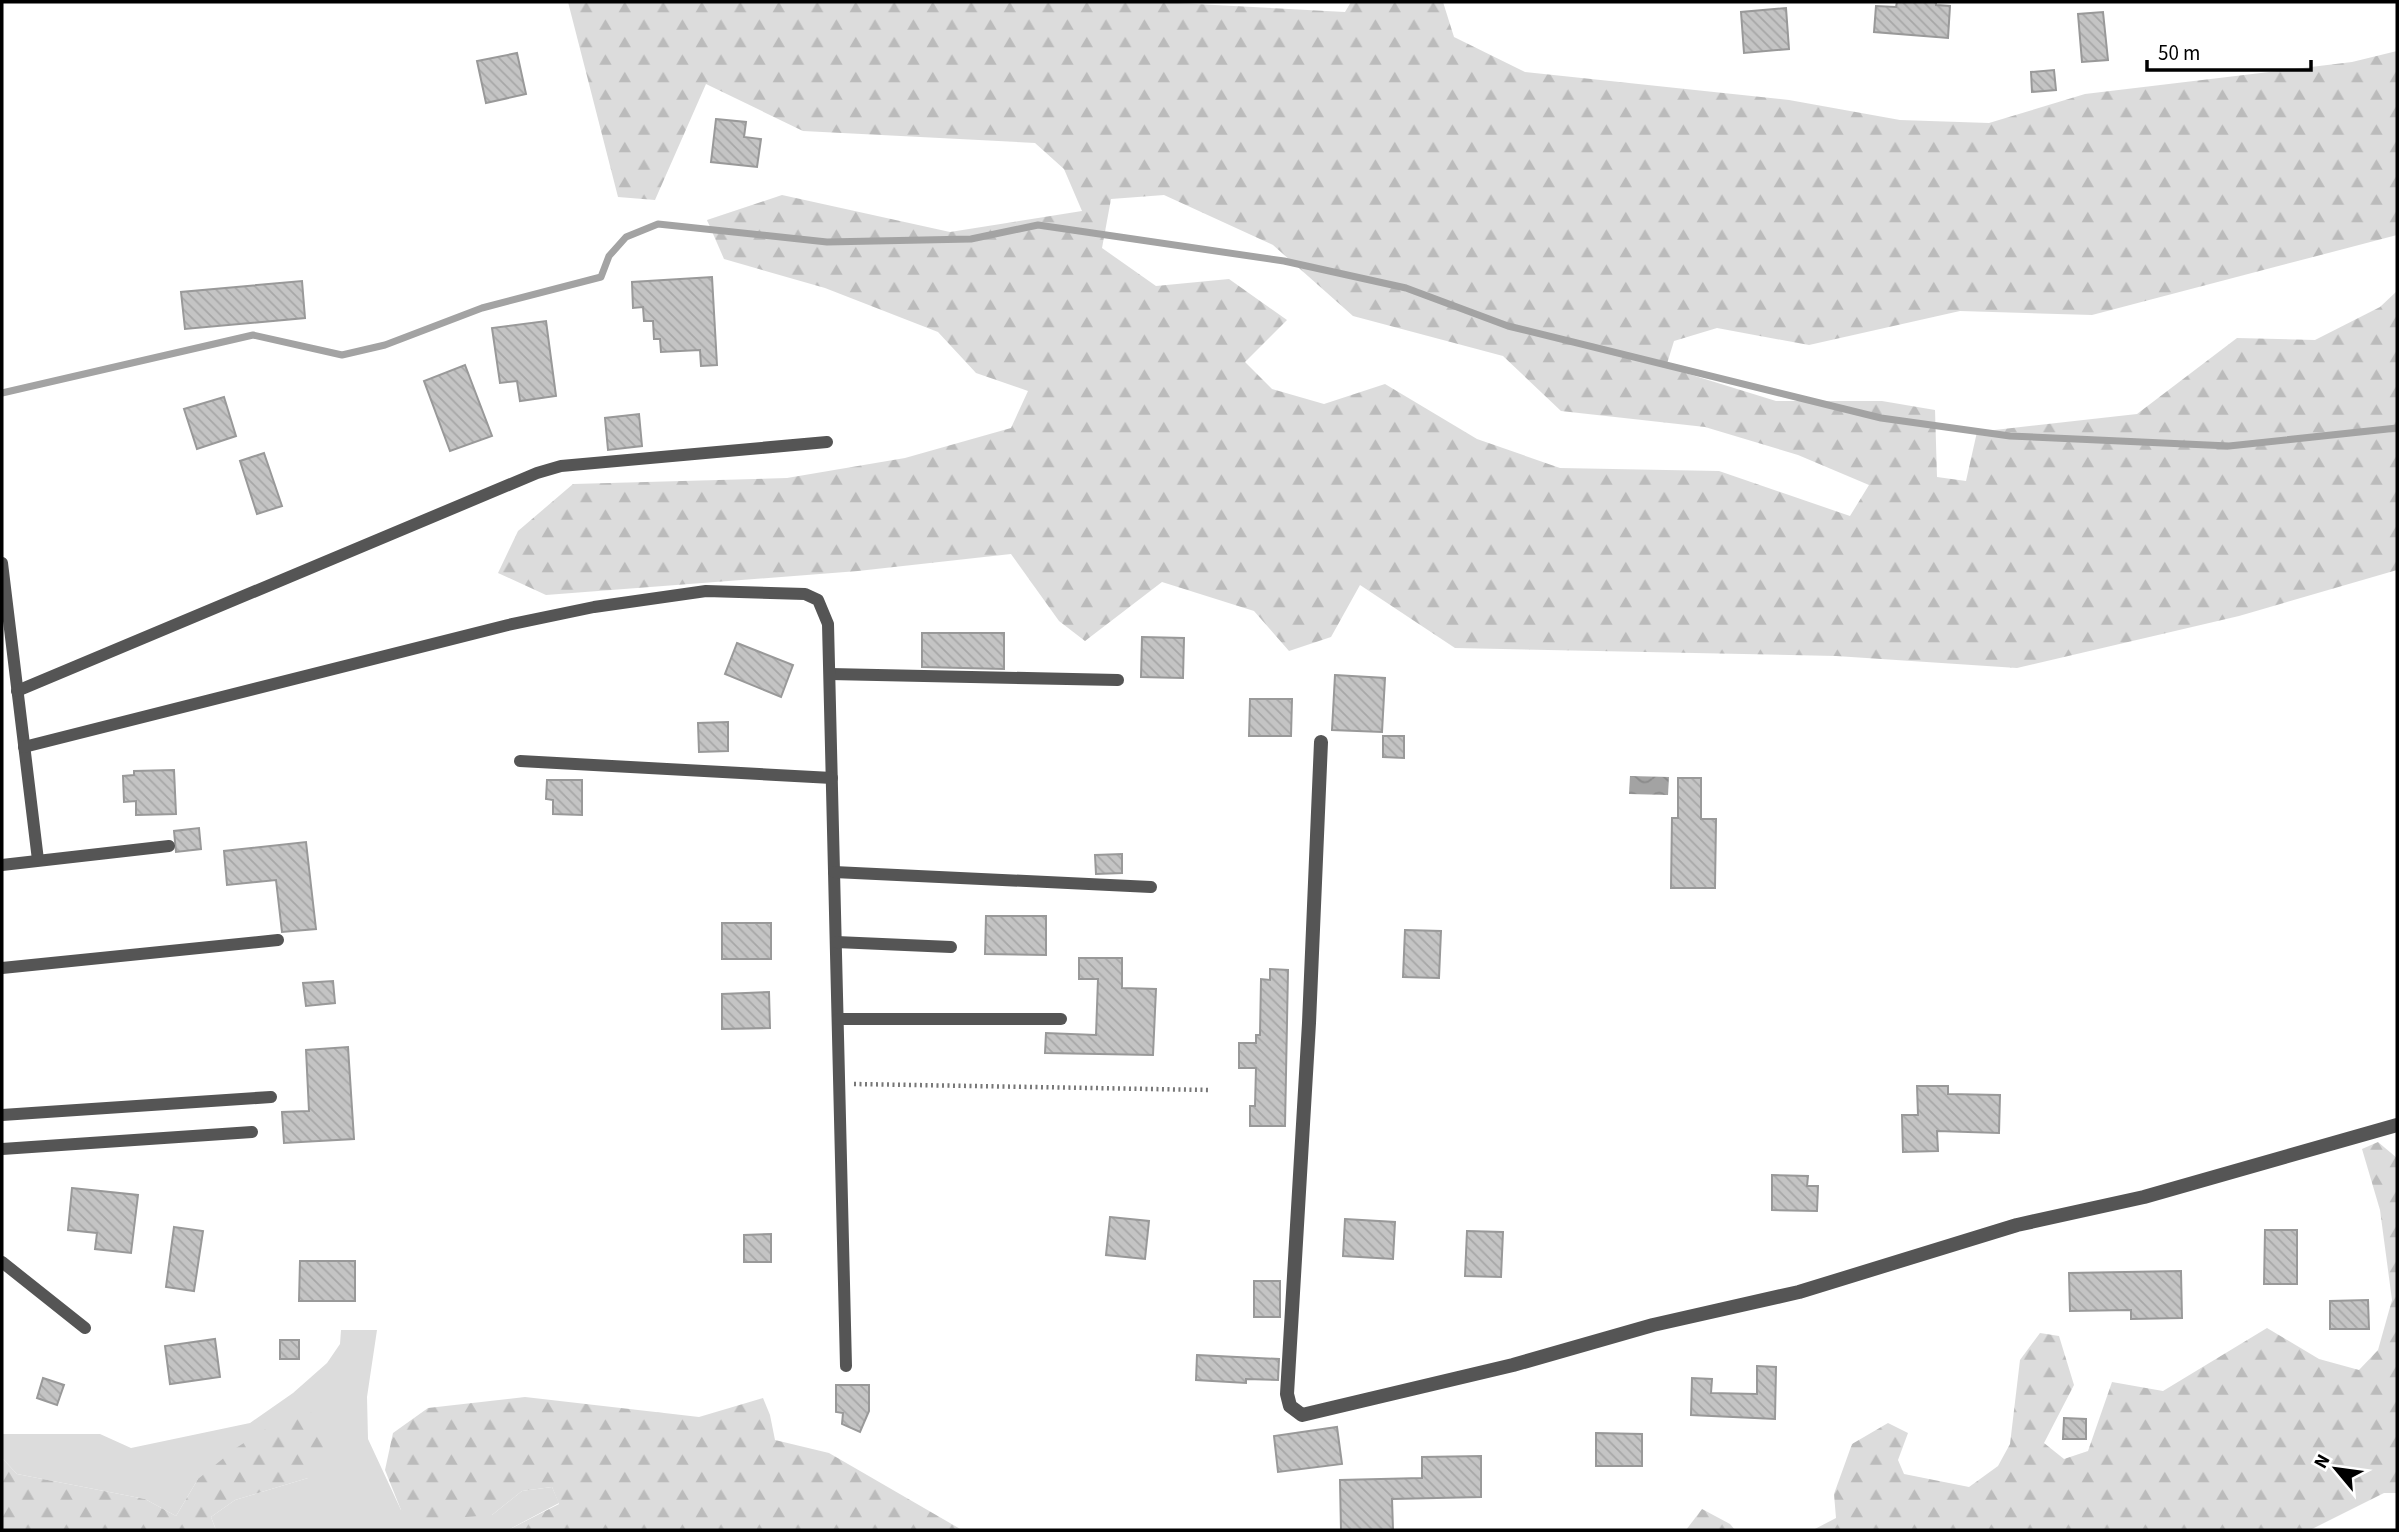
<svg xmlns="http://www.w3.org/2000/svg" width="2399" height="1532" font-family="'Source Sans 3',sans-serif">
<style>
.grass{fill:#dcdcdc}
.forest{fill:url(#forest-firs);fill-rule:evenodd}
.water{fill:url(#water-waves)}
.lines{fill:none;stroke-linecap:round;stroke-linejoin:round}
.stream{stroke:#a3a3a3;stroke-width:7}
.building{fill:url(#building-back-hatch);stroke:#999;stroke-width:2}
.path{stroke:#777;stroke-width:4.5;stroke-dasharray:2 3.5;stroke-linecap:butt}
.service{stroke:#555;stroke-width:12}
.minor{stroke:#555;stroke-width:14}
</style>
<defs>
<pattern id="forest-firs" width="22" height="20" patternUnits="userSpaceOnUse" patternTransform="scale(1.75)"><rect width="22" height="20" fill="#dcdcdc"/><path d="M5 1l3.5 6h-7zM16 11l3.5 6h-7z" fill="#bbb"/></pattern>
<pattern id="water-waves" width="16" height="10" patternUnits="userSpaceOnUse" patternTransform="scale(1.75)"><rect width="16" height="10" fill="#a3a3a3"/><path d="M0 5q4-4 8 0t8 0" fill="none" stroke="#8b8b8b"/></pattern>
<pattern id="building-back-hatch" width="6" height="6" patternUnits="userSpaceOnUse" patternTransform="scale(1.75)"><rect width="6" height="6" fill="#c4c4c4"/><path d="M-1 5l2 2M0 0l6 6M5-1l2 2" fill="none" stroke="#a7a7a7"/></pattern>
</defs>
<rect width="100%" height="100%" fill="#fff"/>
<polygon class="grass" points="341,1330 377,1330 367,1397 368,1439 401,1510 492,1515 522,1491 552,1487 559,1503 508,1530 216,1530 211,1517 235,1500 308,1478 198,1479 176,1516 145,1499 17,1474 2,1458 2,1434 100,1434 131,1448 250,1423 293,1393 327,1363 340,1344"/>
<g class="forest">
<path d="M568,2H1158L1345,12L1351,2H1443L1454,37L1525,72L1789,100L1900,120L1989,123L2085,94L2352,62L2397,51V235L2092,315L1960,311L1809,345L1717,328L1674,341L1666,367L1776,401H1882L1935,410L1937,477L1966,481L1977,432L2137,414L2237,338L2315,340L2380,307L2397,291V570L2239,616L2017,668L1836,656L1455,648L1360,585L1331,637L1289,651L1254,611L1162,582L1085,641L1059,621L1011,554L858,571L546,595L498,573L518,531L573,484L787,478L905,458L1011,428L1028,391L976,373L938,332L825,288L724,259L707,220L782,195L950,232L1082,211L1064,169L1035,143L803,131L706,84L655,200L618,197ZM1164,195L1273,245L1353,316L1503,356L1561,411L1705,427L1798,455L1869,485L1850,516L1719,471L1560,468L1477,439L1385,384L1324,404L1272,389L1245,362L1287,320L1229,279L1156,286L1102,248L1111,199Z"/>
<polygon points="2378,1142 2397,1158 2397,1493 2384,1493 2310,1530 1813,1530 1836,1518 1834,1494 1852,1444 1888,1423 1908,1433 1898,1460 1904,1474 1969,1487 1998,1466 2010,1444 2020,1360 2040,1333 2059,1336 2074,1385 2044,1443 2064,1459 2088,1451 2112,1382 2163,1391 2267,1328 2319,1359 2359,1370 2378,1350 2392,1300 2380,1210 2362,1149"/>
<polygon points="525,1397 699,1417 763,1398 770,1415 775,1440 829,1453 962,1530 508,1530 559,1504 552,1487 522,1491 492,1515 427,1520 401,1510 385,1470 393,1433 428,1408"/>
<polygon points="300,1407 322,1418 333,1455 308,1478 235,1500 211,1517 216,1530 2,1530 2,1458 17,1474 145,1499 176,1516 198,1479 236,1448"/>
<polygon points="1702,1509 1730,1524 1735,1530 1686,1530"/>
</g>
<polygon class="water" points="1630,776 1669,777 1668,795 1629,794"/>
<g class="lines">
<polyline class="stream" points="2,393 253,335 342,355 385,345 482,308 601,277 609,256 626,237 658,224 827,242 971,239 1038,225 1284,261 1406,288 1508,326 1881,418 2010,436 2229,446 2397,428"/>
</g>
<g class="building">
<polygon points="1897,2 1936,2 1936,5 1950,6 1948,38 1874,32 1876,6 1896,7"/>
<polygon points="1786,8 1789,49 1744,53 1741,12"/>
<polygon points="2103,12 2108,60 2082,62 2078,14"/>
<polygon points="517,53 526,94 486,103 477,61"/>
<polygon points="2054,70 2056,90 2032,92 2031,72"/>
<polygon points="716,119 746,122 744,137 761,139 757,167 711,162"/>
<polygon points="712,277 717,365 701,366 700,350 661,352 660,339 654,339 653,321 644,321 643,307 633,308 632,282"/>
<polygon points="302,281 305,318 185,329 181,292"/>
<polygon points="546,321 556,396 520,401 517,381 500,383 492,328"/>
<polygon points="465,365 492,436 450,451 424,381"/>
<polygon points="224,397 236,436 197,449 184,409"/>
<polygon points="639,414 642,446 608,450 605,418"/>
<polygon points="264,453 282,506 257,514 240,461"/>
<polygon points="922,633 1004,633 1004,669 922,667"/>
<polygon points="1142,637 1184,638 1183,678 1141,677"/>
<polygon points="737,643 793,665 781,697 725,674"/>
<polygon points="1335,675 1385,678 1382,732 1332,730"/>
<polygon points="1250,699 1292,699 1291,736 1249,736"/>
<polygon points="728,722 728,751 699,752 698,723"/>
<polygon points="1383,736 1404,736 1404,758 1383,757"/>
<polygon points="174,770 176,814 136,815 136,801 124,802 123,776 134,775 134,771"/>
<polygon points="1678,778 1701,778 1701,819 1716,819 1715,888 1671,888 1672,818 1678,818"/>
<polygon points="547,780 582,780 582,815 553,814 553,800 546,799"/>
<polygon points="199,828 201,849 176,852 174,831"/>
<polygon points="306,842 316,929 282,932 276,880 227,885 224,851"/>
<polygon points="1122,854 1122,873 1096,874 1095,855"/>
<polygon points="986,916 1046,916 1046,955 985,954"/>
<rect x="722" y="923" width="49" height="36"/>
<polygon points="1405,930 1441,931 1439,978 1403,977"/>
<polygon points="1079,958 1122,958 1122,988 1156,989 1153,1055 1045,1053 1046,1033 1096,1035 1098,979 1079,979"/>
<polygon points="1270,969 1288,970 1285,1126 1250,1126 1250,1106 1255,1106 1256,1068 1239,1068 1239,1043 1256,1043 1256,1035 1260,1035 1261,979 1270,980"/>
<polygon points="333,981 335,1003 306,1006 303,983"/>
<polygon points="769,992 770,1028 722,1029 722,994"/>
<polygon points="348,1047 354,1139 284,1143 282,1112 309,1111 306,1050"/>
<polygon points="1917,1086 1948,1086 1948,1094 2000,1095 1999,1133 1937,1131 1938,1151 1903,1152 1902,1115 1918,1115"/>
<polygon points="1772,1175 1808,1176 1807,1186 1818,1186 1817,1211 1772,1210"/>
<polygon points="72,1188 138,1195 131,1253 95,1249 97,1233 68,1230"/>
<polygon points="1110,1217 1149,1221 1145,1259 1106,1255"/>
<polygon points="1345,1219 1395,1222 1393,1259 1343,1256"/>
<polygon points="174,1227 203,1231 194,1291 166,1287"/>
<polygon points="2265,1230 2297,1230 2297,1284 2264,1284"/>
<polygon points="1467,1231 1503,1232 1501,1277 1465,1276"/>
<polygon points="771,1234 771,1262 744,1262 744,1235"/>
<polygon points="300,1261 355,1261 355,1301 299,1301"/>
<polygon points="2181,1271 2182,1318 2131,1319 2131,1310 2070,1311 2069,1273"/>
<rect x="1254" y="1281" width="26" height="36"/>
<polygon points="2368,1300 2369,1329 2330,1329 2330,1301"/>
<polygon points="215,1339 220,1377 170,1384 165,1346"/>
<rect x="280" y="1340" width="19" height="19"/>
<polygon points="1197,1355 1279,1359 1278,1380 1246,1379 1246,1383 1196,1380"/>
<polygon points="1757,1366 1776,1367 1775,1419 1691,1415 1692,1378 1712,1379 1711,1393 1757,1394"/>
<polygon points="43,1378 64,1385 57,1405 37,1398"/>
<polygon points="836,1385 869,1385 869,1411 860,1432 842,1424 843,1413 836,1412"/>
<polygon points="2064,1418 2086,1419 2086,1439 2063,1439"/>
<polygon points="1337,1427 1342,1464 1278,1472 1274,1436"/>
<polygon points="1596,1433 1642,1434 1642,1466 1596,1466"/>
<polygon points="1481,1456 1481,1497 1392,1499 1393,1530 1341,1530 1340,1480 1422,1478 1422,1457"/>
</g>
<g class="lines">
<polyline class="path" points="854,1084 1210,1090"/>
<g class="service">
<polyline points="2,563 38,860"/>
<polyline points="830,674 1118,680"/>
<polyline points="17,691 537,473 561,466 827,442"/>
<polyline points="24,747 508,625 594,607 706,591 805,594 818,600 828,624 846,1366"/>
<polyline points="520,761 832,778"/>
<polyline points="2,865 169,846"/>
<polyline points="834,872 1151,887"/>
<polyline points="836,942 951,947"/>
<polyline points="2,968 278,940"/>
<polyline points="838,1019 1061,1019"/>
<polyline points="2,1115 271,1097"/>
<polyline points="2,1149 252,1132"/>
<polyline points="2,1262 85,1328"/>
</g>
<polyline class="minor" points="1321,742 1309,1023 1287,1394 1290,1406 1302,1415 1513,1365 1653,1325 1799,1292 2017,1225 2144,1197 2397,1125"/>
</g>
<rect width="2399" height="1532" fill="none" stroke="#000000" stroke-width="7"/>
<g transform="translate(2336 1469) rotate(299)" stroke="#ffffff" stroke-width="5" paint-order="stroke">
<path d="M0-5L12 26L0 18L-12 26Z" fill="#000000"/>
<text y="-10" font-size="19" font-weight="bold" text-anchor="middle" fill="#000000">N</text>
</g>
<path d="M2147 60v10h164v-10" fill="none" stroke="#000000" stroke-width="3.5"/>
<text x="2158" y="60" font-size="21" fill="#000000" stroke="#ffffff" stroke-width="5" paint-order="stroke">50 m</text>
</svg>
